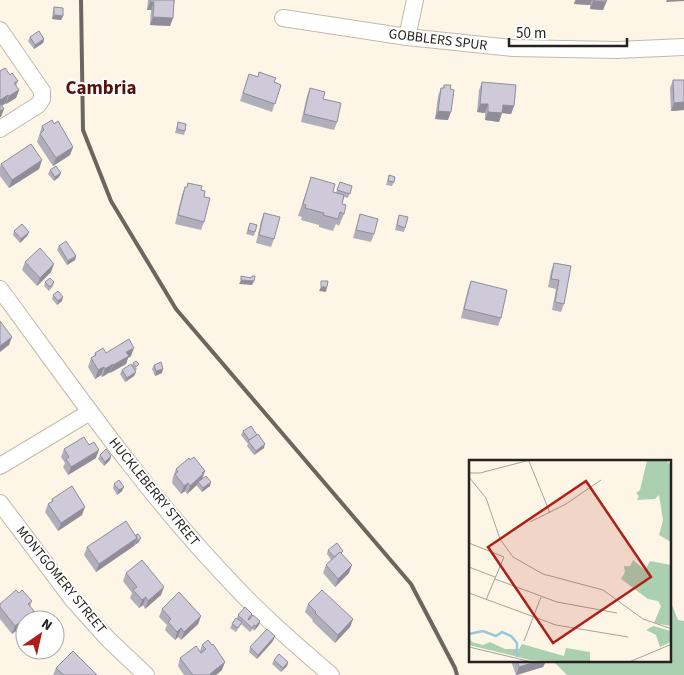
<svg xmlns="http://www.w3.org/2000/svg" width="684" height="675" font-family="'Source Sans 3',sans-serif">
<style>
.forest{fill:#abd0b1}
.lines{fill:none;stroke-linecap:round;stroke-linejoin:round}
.minor-casing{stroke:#c1baac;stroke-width:18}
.minor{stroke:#fff;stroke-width:16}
.rail{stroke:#6b665e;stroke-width:4}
.wall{fill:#b1aebb}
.shaded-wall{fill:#908d98}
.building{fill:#cecad9;stroke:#908d98}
.labels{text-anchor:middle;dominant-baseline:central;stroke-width:4;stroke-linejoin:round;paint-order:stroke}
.street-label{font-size:14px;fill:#26231e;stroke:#fff}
.district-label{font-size:19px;font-weight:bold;fill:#56120d;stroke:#fff}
.inset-river{fill:none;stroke:#96c7dc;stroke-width:2.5}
.inset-road{fill:none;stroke:#a7a297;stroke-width:1}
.view{fill:#af1f18;fill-opacity:0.15;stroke:#af1f18;stroke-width:2.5}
.inset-edge{fill:none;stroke:#26231e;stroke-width:2.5}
</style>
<rect width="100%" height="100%" fill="#fdf6e7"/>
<polygon class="forest" points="670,582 672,605 678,620 684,621 684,675 567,675 553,661 670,661"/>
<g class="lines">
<defs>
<g id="minor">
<polyline points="283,18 407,37 512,48 617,50 684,47"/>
<polyline points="0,30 42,91 42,99 38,105 0,129"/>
<polyline points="407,37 415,0"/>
<path d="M0,289C73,388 143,490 228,579C260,614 295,644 331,675"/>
<polyline points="0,466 90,412"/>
<polyline points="0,503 73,600 108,639 146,675"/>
</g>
</defs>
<use href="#minor" class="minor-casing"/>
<use href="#minor" class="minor"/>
<polyline class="rail" points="81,0 83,130 111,201 176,309 411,584 455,668 457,675"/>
</g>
<g class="wall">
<polygon points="148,0 175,0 174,4 173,18 170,26 150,25 151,10 147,10"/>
<polygon points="575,0 607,0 603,10 590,9 590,5 574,4"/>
<polygon points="54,7 63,16 61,20 52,19 53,11"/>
<polygon points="30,37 44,39 43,43 34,49 28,41"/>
<polygon points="0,71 10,75 18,81 16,86 19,90 16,98 6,104 6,103 2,105 4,109 0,117"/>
<polygon points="249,74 281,85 272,112 240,101"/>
<polygon points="673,80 684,80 684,110 671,111 670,88"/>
<polygon points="482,82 514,106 511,114 502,113 499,122 485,120 485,113 477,112 479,90"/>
<polygon points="444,85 448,120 435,119 438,96 441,88 443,88"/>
<polygon points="310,88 323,99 337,122 334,130 301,122 307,96"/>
<polygon points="178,122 185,131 184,135 175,133"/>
<polygon points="42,126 73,147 70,155 53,166 37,142"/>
<polygon points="42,160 39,169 9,188 0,176 0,167 1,164"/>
<polygon points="50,170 61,173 59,177 54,181 48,174"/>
<polygon points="389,175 394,182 392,186 386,185"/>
<polygon points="311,177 333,192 336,193 340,182 352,186 348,198 344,197 342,204 344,214 339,226 336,224 333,231 319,227 319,225 301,220 302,217 298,216"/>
<polygon points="188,183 201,190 204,197 204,222 201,230 175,224 182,195 185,187 187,187"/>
<polygon points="264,213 274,239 271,247 256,243 261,221"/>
<polygon points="360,214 374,234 371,242 353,238"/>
<polygon points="399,215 405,228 404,232 395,230"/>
<polygon points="250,223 257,225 254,236 246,234"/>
<polygon points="14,231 29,232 27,236 20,243 13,235"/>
<polygon points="59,246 76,256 75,260 67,265 57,250"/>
<polygon points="25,262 51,272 37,286 22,270"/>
<polygon points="554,263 571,266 564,304 561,312 552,310 556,289 548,287 551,271"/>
<polygon points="471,281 501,318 498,326 461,318 468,289"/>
<polygon points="45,282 54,282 53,286 49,291 44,286"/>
<polygon points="53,295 62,301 57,305 52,299"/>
<polygon points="95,353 106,353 131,356 128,358 126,364 110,373 110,372 102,377 101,375 95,379 88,367 91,358 94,357"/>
<polygon points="133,363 137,369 135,371 136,372 134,376 125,382 120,374 122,370 132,366"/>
<polygon points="154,365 162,373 155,376 152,369"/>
<polygon points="243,431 257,435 256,436 264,448 254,455 247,446 248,444 241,435"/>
<polygon points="64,449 96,458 68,475 63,467 65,463 61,457"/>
<polygon points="100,455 111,456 110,460 104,466 98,459"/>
<polygon points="190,460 205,471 202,479 210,486 202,492 197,486 197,485 187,494 185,491 181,494 172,483 173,477 176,469"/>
<polygon points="114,484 122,491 117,495 113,488"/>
<polygon points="52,499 82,515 58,531 45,512 48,504 51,502"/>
<polygon points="126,521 139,542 96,572 84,555 87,547"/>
<polygon points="328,550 342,554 349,573 335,587 323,573 326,565 331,560 327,554"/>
<polygon points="126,573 161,595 145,609 143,605 139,608 130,598 132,593 123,581"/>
<polygon points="19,593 32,601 30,607 34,611 31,619 25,620 25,624 12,634 0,619 0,604"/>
<polygon points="308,604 353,619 350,627 335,643 312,621 313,620 305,612"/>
<polygon points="162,609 201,616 198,624 181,640 178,637 175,640 165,630 167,625 159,617"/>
<polygon points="252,614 251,617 260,621 259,625 254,631 253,629 250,632 241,624 236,632 230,628 232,624 237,618 238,615"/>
<polygon points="273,641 257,659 249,652 250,647"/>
<polygon points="202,645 222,670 216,675 184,675 178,666 180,658 200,651"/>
<polygon points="274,660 288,662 287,666 281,672 272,664"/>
<polygon points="511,661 546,661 543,667 517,675 516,675"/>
<polygon points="56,668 97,675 53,675"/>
</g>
<g class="shaded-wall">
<polygon points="576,0 592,0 590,5 574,4"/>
<polygon points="607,0 603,10 590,9 593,1"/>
<polygon points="667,0 684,0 684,1 666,2"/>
<polygon points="150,2 154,2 151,10 147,10"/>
<polygon points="54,15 63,16 61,20 52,19"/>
<polygon points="153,17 173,18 170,26 150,25"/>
<polygon points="44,39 43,43 34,49 35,45"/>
<polygon points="19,90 16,98 6,104 9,96"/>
<polygon points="8,95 6,103 0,107 0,100"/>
<polygon points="684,102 684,110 671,111 674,103"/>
<polygon points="480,104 488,104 485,113 477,112"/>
<polygon points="503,105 514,106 511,114 502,113 499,122 485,120 488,112"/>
<polygon points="4,109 1,117 0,117 0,111"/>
<polygon points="438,111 451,112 448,120 435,119"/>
<polygon points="73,147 70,155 53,166 56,158"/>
<polygon points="42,160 39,169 9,188 12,180"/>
<polygon points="61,173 59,177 54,181 55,177"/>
<polygon points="29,232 27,236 20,243 21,239"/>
<polygon points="76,256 75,260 67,265 68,261"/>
<polygon points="54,264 51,272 37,286 40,278"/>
<polygon points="241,280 254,281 252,285 239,284"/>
<polygon points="321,287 327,287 326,292 319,291"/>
<polygon points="63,297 62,301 57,305 58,301"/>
<polygon points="12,337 9,345 0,352 0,346"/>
<polygon points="134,348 131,356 128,358 126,364 110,373 113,365 126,352"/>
<polygon points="113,364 110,372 102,377 105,369"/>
<polygon points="104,367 101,375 95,379 98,370"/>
<polygon points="163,369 162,373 155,376 156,371"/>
<polygon points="136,372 134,376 125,382 127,378"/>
<polygon points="265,444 264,448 254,455 256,451"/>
<polygon points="99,450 96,458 68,475 71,467"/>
<polygon points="111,456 110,460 104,466 105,462"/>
<polygon points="205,471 202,479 198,482 197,485 187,494 190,486"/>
<polygon points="211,482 210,486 202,492 203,488"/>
<polygon points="188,483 185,491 181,494 184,486"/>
<polygon points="124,487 122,491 117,495 119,490"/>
<polygon points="85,507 82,515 58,531 61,523"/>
<polygon points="137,538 134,546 96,572 99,564"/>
<polygon points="141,538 139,542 135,545 137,541"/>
<polygon points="352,565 349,573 335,587 338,579"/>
<polygon points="164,587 161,595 145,609 148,601"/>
<polygon points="146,597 143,605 139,608 142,600"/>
<polygon points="34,611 31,619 30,620 25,620 25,624 12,634 15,626"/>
<polygon points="201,616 198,624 181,640 184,632"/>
<polygon points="353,619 350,627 335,643 338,635"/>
<polygon points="260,621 259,625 254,631 256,626"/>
<polygon points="181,628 178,637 175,640 177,632"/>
<polygon points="275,636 273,641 257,659 258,655"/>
<polygon points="538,661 546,661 543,667 516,675 519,667"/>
<polygon points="225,662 222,670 216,675 210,675 210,674"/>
<polygon points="288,662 287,666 281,672 283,668"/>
</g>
<g class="building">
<polygon points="150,0 174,0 173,18 153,17 154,2 150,2"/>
<polygon points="593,0 606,0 606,2 593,1"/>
<polygon points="54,7 63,8 63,16 54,15"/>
<polygon points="39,31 44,39 35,45 30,37"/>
<polygon points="5,68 10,75 12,73 18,81 14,83 19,90 9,96 8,95 0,100 0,71"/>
<polygon points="259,72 276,78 274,82 281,85 275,104 243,93 249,74 258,77"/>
<polygon points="673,80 684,80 684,102 674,103"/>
<polygon points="482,82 516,85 514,106 503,105 502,113 488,112 488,104 480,104"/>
<polygon points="444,85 451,85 450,89 454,90 451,112 438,111 441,88 444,88"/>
<polygon points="310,88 325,92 323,99 341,103 337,122 304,114"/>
<polygon points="0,103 4,109 0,111"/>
<polygon points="52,120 54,124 58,121 73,147 56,158 40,134 44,130 42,126"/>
<polygon points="178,122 186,124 185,131 177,129"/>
<polygon points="31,144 42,160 12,180 1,164"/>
<polygon points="56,166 61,173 55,177 50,170"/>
<polygon points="389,175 395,177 394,182 388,181"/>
<polygon points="311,177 335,184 333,192 344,195 342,204 346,205 344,214 340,212 338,219 323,215 324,213 305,208 306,205 303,204"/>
<polygon points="340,182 352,186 350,194 337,190"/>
<polygon points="188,183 202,186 201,190 205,191 204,197 210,198 204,222 178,215 185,187 187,187"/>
<polygon points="264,213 280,217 274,239 259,235"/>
<polygon points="360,214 378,219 374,234 356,230"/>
<polygon points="399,215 408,217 405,228 397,225"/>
<polygon points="250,223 257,225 255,232 248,230"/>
<polygon points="22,224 29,232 21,239 14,231"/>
<polygon points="66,241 76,256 68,261 59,246"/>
<polygon points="40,248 54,264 40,278 25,262"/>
<polygon points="554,263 571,266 564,304 555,302 559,280 551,279"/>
<polygon points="241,276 251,278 252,276 255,276 254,281 241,280"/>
<polygon points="50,278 54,282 50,287 45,282"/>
<polygon points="321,281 328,281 327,287 321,287"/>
<polygon points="471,281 507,290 501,318 464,309"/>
<polygon points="58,291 63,297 58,301 53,295"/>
<polygon points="0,321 12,337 0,346"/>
<polygon points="129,339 134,348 126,352 129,356 113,365 113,364 105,369 104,367 98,370 91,358 96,355 95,353 103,348 106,353"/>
<polygon points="136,361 139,364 136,367 133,363"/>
<polygon points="161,362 163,369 156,371 154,365"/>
<polygon points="131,364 136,372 127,378 122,370"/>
<polygon points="251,426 257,435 249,440 243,431"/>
<polygon points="258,434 265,444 256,451 248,441"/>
<polygon points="84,437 89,445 94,442 99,450 71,467 66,459 69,457 64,449"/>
<polygon points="106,449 111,456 105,462 100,455"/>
<polygon points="194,457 205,471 202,473 203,474 190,486 188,483 184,486 175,474 178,472 176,469 189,458 190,460"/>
<polygon points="206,476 211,482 203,488 198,482"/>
<polygon points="119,480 124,487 119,490 114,484"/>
<polygon points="72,486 85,507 61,523 48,504 53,501 52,499"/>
<polygon points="126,521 137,538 99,564 87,547"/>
<polygon points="138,534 141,538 137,541 137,538 136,535"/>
<polygon points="337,543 343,551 341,553 340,552 334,557 328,550"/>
<polygon points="340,552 352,565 338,579 326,565"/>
<polygon points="142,560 164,587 148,601 146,597 142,600 133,590 137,587 126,573"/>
<polygon points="16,590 19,593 22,590 32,601 28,604 34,611 15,626 0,607 0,604"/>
<polygon points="322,590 353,619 338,635 315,613 316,612 308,604"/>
<polygon points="179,592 201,616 184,632 181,628 177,632 168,622 171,619 162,609"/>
<polygon points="245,607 252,614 248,619 249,620 253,615 260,621 256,626 254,625 252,628 238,615"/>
<polygon points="236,618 242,622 238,628 232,624"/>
<polygon points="267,629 275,636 258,655 250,647"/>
<polygon points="208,640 212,645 213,644 225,662 210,674 211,675 193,675 180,658 196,646 201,653 206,649 202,645"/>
<polygon points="73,651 97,675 64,675 56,668"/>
<polygon points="279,654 288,662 283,668 274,660"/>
<polygon points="517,661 538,661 519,667"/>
</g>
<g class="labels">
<g class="street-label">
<text transform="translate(438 40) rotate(7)">GOBBLERS SPUR</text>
<text transform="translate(154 492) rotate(51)">HUCKLEBERRY STREET</text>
<text transform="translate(61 580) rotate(51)">MONTGOMERY STREET</text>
</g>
<g class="district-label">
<text x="101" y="88">Cambria</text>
</g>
</g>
<g transform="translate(469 460)">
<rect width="202" height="202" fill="#fdf6e7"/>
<path d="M178,0H197L202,5V82L190,75L194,60L190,35L186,39L168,40L170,36L167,33L171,30ZM164,100L176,110L181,101L202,105V166L185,163L192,146L189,141L179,139L152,119L156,112L155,106H161ZM184,166L202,171V182L191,187L187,175L177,170ZM0,176L3,182L14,185L21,182L36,189H50L53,184L95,196L97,188L121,192V202L61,200L0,185Z" fill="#abd0b1"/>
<path class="inset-river" d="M0,174L14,171L27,176L33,172L42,176L48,183V197"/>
<path class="inset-road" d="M60,1L81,53M0,13H11L61,0M0,17L17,38L31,79L44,97L74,114L134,130L174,159L203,169M61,62L97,44L132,20M0,83L35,97L17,140M0,107L26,117M26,119L88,142L148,153M0,133L87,165L159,177M55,181L72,137M0,187L63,202M160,202L203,184"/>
<path class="view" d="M117,21L182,117L84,183L19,87Z"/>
<rect width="202" height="202" class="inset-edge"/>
</g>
<g transform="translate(40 635) rotate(34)"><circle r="24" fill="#ffffff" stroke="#a8a7a5"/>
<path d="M0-4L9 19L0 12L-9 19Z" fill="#af1f18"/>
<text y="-8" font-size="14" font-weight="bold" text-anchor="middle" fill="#26231e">N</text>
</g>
<path d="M509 38v8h118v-8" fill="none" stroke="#26231e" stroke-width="2.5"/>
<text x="516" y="38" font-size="15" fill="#26231e" stroke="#ffffff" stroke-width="4" paint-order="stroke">50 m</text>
</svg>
